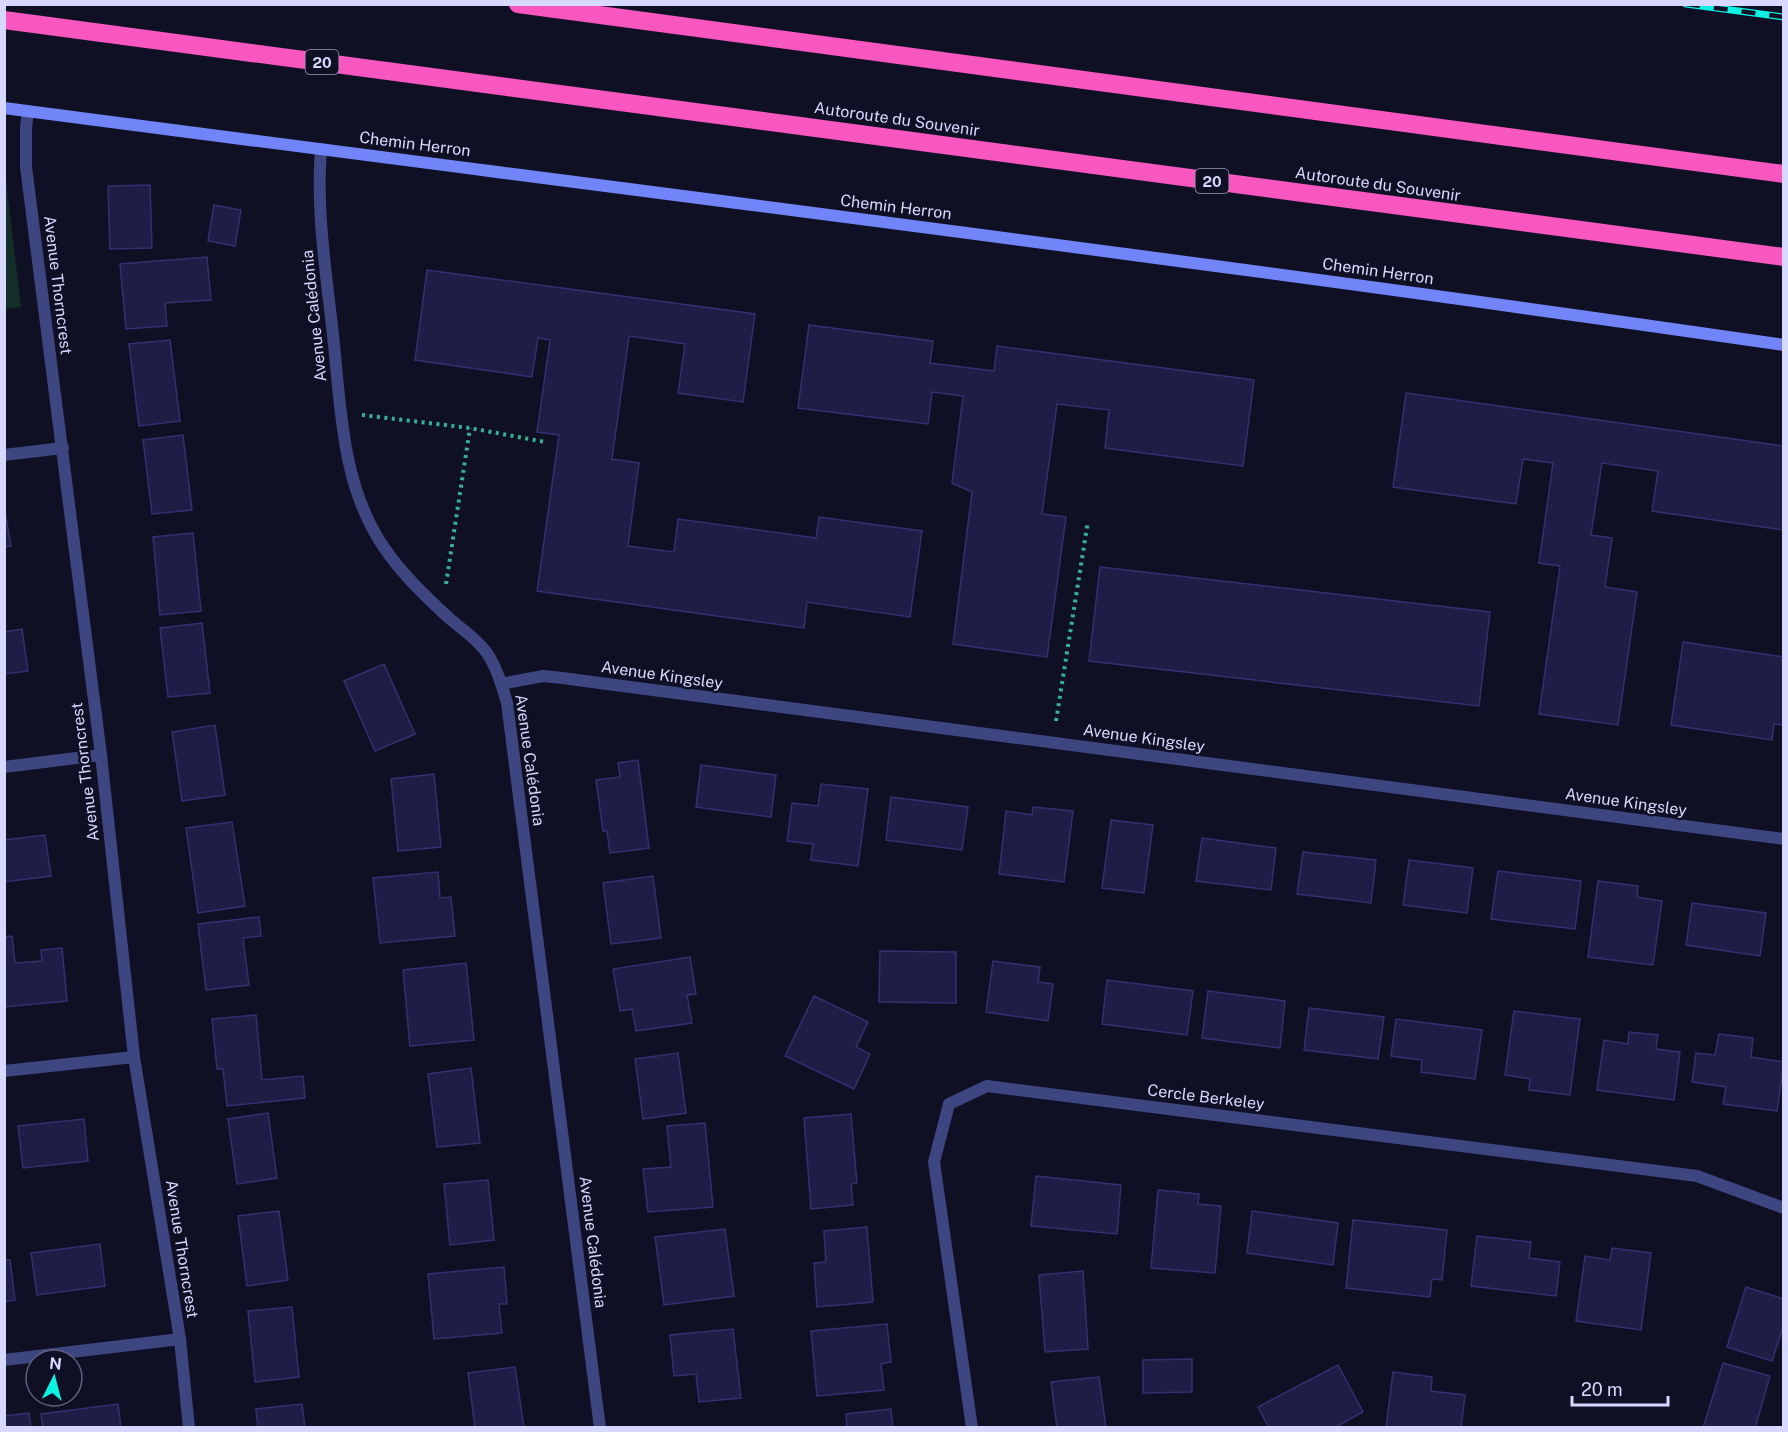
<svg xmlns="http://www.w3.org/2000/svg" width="1788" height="1432" font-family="'Public Sans',sans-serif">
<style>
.green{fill:#132e29}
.building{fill:#1e1d45;stroke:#323070;stroke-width:1.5}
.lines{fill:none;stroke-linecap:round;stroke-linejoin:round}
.path{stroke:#35b295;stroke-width:4;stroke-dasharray:3 4.5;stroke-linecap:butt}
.street{stroke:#3d4681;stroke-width:12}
.secondary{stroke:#7185f8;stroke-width:12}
.highway{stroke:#f757bf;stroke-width:18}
.rail-casing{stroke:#0cf3e3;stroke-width:7}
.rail{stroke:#101025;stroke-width:4.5;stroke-dasharray:14;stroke-linecap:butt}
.labels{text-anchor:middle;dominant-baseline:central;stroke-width:5;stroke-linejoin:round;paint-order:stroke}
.shield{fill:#101025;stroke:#9b9cbc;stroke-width:1.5}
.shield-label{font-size:15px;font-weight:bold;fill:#d6d8fd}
.street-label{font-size:16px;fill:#d6d8fd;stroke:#101025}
</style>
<rect width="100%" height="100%" fill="#101025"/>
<polygon class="green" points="5,172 21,307 5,309 4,309"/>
<g class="building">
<polygon points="150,185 152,248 110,249 108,186"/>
<polygon points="214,205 241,210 235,246 208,241"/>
<polygon points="207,257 211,300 165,303 167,326 126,329 120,264"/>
<polygon points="427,270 755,314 743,402 678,393 685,344 629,336 612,459 639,463 628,546 674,552 678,519 816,538 819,517 922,531 910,617 807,602 804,628 537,591 559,435 537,432 550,340 538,338 532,377 415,360"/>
<polygon points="809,325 933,341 930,363 994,371 997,346 1254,380 1243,466 1105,448 1109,410 1057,404 1042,514 1066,517 1047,657 953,644 972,492 952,483 963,396 932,392 928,424 798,408"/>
<polygon points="170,340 180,421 139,426 129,344"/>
<polygon points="1406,393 1784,446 1784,530 1652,511 1658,471 1602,463 1591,535 1612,538 1605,587 1637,592 1618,725 1539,714 1560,566 1539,563 1553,463 1523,459 1516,504 1393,487"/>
<polygon points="183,435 192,510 152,514 143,440"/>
<polygon points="4,506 11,546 4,547"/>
<polygon points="193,533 201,611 160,615 153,537"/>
<polygon points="1100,567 1490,612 1479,706 1089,661"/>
<polygon points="202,623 210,693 168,697 160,628"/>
<polygon points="22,629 28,671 4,674 4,632"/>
<polygon points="1683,642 1784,657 1784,725 1774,724 1772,740 1671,725"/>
<polygon points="384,664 415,734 375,751 344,681"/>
<polygon points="215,725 225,795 182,801 172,732"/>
<polygon points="638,760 649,848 610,853 607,831 603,831 596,780 620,777 618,763"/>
<polygon points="701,765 776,775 771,817 696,807"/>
<polygon points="434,774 441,847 398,851 391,779"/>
<polygon points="821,784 868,789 858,866 811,860 813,844 787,841 792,803 818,806"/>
<polygon points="891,797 968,807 962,850 886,840"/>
<polygon points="1033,807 1073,811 1064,882 999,874 1006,811 1032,815"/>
<polygon points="1111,820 1153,825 1144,893 1102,888"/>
<polygon points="232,822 245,906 198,913 186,828"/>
<polygon points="45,835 51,876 4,882 4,840"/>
<polygon points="1202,838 1276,848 1271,890 1196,881"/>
<polygon points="1303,852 1376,860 1371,903 1297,894"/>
<polygon points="1409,860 1473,868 1467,913 1403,905"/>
<polygon points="1498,871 1581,881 1575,929 1491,919"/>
<polygon points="438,872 440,898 451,897 455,936 380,943 373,878"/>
<polygon points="653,876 661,938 611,944 603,883"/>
<polygon points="1598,881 1638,886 1637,897 1662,901 1653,965 1588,957"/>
<polygon points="1692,903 1766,913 1760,956 1686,945"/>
<polygon points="259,917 261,936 243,938 249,985 206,990 198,924"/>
<polygon points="12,936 15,963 42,961 41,950 62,948 67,1001 4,1007 4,937"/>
<polygon points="880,951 956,952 956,1003 879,1002"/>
<polygon points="690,957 696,994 687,995 692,1023 636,1031 632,1009 620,1011 613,969"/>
<polygon points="993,961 1040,967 1038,982 1053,984 1048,1021 986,1012"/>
<polygon points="466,963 474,1040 410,1046 403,970"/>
<polygon points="1107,980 1193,991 1187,1035 1102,1024"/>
<polygon points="1208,991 1285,1001 1280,1048 1202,1038"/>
<polygon points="814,996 868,1022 856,1047 870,1054 854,1089 785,1056"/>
<polygon points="1309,1008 1384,1017 1378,1059 1304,1050"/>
<polygon points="1514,1011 1580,1019 1570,1095 1529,1090 1530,1079 1505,1075"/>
<polygon points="256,1015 262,1080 303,1076 305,1098 227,1106 223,1069 217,1069 212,1019"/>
<polygon points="1396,1019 1482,1030 1475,1079 1421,1072 1422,1060 1391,1056"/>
<polygon points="1629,1032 1658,1035 1656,1049 1680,1052 1674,1100 1597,1090 1604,1040 1628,1044"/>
<polygon points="1719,1034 1753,1038 1751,1057 1784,1062 1777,1111 1723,1104 1726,1087 1692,1082 1696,1053 1715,1055"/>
<polygon points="678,1053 686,1113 643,1119 635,1059"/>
<polygon points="471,1068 480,1143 437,1147 428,1074"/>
<polygon points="268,1113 277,1178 237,1184 228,1119"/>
<polygon points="851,1114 857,1183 851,1184 853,1205 811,1209 804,1118"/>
<polygon points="84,1119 88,1161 23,1168 18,1126"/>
<polygon points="705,1123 713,1207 648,1212 643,1169 671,1167 667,1126"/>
<polygon points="1036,1176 1121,1185 1117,1234 1031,1226"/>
<polygon points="488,1180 494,1240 450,1245 444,1184"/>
<polygon points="1158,1190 1199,1194 1198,1204 1221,1206 1215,1273 1151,1268"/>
<polygon points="279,1211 288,1280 247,1286 238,1216"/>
<polygon points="1252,1211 1338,1223 1333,1265 1247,1253"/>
<polygon points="1353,1220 1447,1230 1442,1280 1432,1279 1430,1297 1346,1288"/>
<polygon points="867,1227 873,1302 817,1307 814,1263 826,1262 824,1231"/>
<polygon points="725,1229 734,1296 664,1305 655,1237"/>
<polygon points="1477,1236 1531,1242 1529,1258 1560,1262 1556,1296 1471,1286"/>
<polygon points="100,1244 105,1286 37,1295 31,1253"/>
<polygon points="1612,1248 1651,1253 1641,1330 1576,1321 1585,1256 1610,1260"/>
<polygon points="4,1260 10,1260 15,1300 4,1302"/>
<polygon points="504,1267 507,1304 499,1304 502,1333 434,1339 428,1274"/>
<polygon points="1083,1271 1088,1349 1045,1352 1039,1275"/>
<polygon points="1746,1287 1784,1299 1784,1324 1772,1361 1727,1347"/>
<polygon points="292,1307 299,1377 255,1382 248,1311"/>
<polygon points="887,1324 891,1362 881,1364 884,1390 817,1396 811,1331"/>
<polygon points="733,1329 741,1398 699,1402 696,1374 674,1376 670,1335"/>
<polygon points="1192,1359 1192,1392 1143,1393 1143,1360"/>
<polygon points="1723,1363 1770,1376 1755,1428 1703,1428"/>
<polygon points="1338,1365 1363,1412 1334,1428 1269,1428 1258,1407"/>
<polygon points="515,1367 524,1428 475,1428 468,1373"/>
<polygon points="1393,1372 1432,1377 1431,1391 1465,1395 1461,1428 1386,1428"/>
<polygon points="1099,1377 1106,1428 1057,1428 1051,1382"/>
<polygon points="118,1404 121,1428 43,1428 41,1414"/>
<polygon points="302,1404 305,1428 258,1428 256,1409"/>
<polygon points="891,1409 893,1428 847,1428 846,1414"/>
<polygon points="29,1413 31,1428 4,1428 4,1416"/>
</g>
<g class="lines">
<g class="path">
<polyline points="362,415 470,428 545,442"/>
<polyline points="446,584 470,428"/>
<polyline points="1056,721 1088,521"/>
</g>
<g class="street">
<polyline points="28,111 26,127 26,167 101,755 134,1057 180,1339 189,1428"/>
<path d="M321,149C316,211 326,272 333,335C341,408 341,486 385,549C403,575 426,597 450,619C463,630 477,639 487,653C497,668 502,686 507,703L600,1428"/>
<polyline points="4,455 63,448"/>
<polyline points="501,684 543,676 562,678 1784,839"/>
<polyline points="4,767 101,755"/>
<polyline points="4,1071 134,1057"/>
<polyline points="4,1360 180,1339"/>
<polyline points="972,1428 934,1162 949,1104 987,1086 1697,1176 1784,1208"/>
</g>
<path class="secondary" d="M4,108C598,186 1191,259 1784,345"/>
<g class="highway">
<polyline points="518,4 1784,174"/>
<polyline points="4,20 1784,257"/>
</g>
<defs>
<polyline id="rail" points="1686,4 1784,17"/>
</defs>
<use href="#rail" class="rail-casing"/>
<use href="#rail" class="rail"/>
</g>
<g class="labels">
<g class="shield">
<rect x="305.5" y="50" width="33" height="24" rx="4.5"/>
<rect x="1195.5" y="169" width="33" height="24" rx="4.5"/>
</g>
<g class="shield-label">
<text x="322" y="62">20</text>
<text x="1212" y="181">20</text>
</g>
<g class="street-label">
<text transform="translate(897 119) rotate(8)">Autoroute du Souvenir</text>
<text transform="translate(415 144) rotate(7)">Chemin Herron</text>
<text transform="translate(1378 184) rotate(8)">Autoroute du Souvenir</text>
<text transform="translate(896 207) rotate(7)">Chemin Herron</text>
<text transform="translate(1378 271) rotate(8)">Chemin Herron</text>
<text transform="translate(58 285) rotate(83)">Avenue Thorncrest</text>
<text transform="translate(314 316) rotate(-96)">Avenue Calédonia</text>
<text transform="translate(662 675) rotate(8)">Avenue Kingsley</text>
<text transform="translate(1144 738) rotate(8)">Avenue Kingsley</text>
<text transform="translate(530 760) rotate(82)">Avenue Calédonia</text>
<text transform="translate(85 772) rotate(-97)">Avenue Thorncrest</text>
<text transform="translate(1626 802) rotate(8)">Avenue Kingsley</text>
<text transform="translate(1206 1097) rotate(7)">Cercle Berkeley</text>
<text transform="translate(593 1242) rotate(83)">Avenue Calédonia</text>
<text transform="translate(182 1249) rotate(81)">Avenue Thorncrest</text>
</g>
</g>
<rect width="1788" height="1432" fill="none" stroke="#d6d8fd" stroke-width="12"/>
<g transform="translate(54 1378) rotate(6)"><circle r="28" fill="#101025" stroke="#5f607b" stroke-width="1.5"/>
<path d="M0-4.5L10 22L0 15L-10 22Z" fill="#0cf3e3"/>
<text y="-9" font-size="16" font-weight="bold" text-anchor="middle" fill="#d6d8fd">N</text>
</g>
<path d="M1572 1396v9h96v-9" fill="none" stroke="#d6d8fd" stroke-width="3"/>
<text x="1581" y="1396" font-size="18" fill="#d6d8fd" stroke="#101025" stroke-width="4.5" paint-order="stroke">20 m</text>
</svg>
